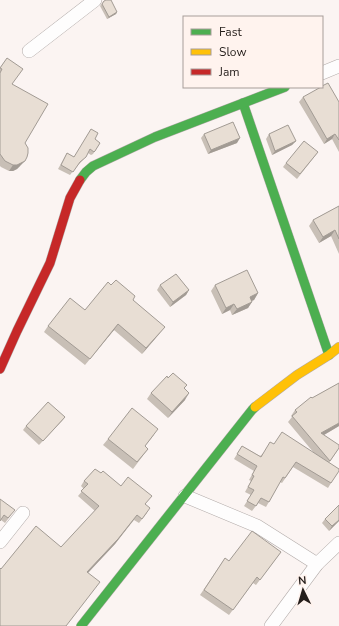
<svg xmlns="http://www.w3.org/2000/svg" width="339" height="626" font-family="'Nunito Sans',sans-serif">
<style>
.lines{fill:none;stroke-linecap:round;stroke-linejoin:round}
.street-casing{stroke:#b2aba9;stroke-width:14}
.fast-casing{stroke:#b2aba9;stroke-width:10}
.slow-casing{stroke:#b2aba9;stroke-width:10}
.jam-casing{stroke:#b2aba9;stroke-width:10}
.street{stroke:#fefdfd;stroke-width:13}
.fast{stroke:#4caf50;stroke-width:9}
.slow{stroke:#ffc107;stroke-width:9}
.jam{stroke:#c62828;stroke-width:9}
.wall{fill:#c8bfb6}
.shaded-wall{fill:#a29b94}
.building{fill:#e8ded4;stroke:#a29b94}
</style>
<rect width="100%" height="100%" fill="#fbf4f2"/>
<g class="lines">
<defs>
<g id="street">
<polyline points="29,51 95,0"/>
<polyline points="322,73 339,66"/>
<polyline points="185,496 257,526 317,564"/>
<polyline points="0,542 23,513"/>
<polyline points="271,626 317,564 339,543"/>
</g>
<g id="fast">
<polyline points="243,103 329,355"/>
<polyline points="80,180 86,172 93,166 155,137 285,87"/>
<polyline points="81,626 252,410 255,407"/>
</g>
<polyline id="slow" points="255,407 297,375 329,355 339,347"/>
<polyline id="jam" points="0,369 17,331 50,263 70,198 80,180"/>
</defs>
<use href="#street" class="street-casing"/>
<use href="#fast" class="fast-casing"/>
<use href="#slow" class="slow-casing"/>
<use href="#jam" class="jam-casing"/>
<use href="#street" class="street"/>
<use href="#fast" class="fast"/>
<use href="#slow" class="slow"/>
<use href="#jam" class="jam"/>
</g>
<g class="wall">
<polygon points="104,1 117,12 116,14 107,19 100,6"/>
<polygon points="7,58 25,143 20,166 17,169 13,171 9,171 1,167 0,166 0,68"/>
<polygon points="303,97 339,102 339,152 332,139 324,144 299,102"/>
<polygon points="204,134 237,143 208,154 201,138"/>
<polygon points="269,134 296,141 292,145 272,155 266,139"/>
<polygon points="95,139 100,143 93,154 91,155 88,153 83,160 78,165 70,175 58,169 67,153 74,157"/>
<polygon points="318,152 297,179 283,167 286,163"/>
<polygon points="339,206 339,254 331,236 319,243 309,226 313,220"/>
<polygon points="111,285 133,300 160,333 142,354 114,330 85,365 44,332 48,326 85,310"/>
<polygon points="160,285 189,290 186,295 170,307 157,290"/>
<polygon points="215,285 258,293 254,300 252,301 248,308 232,315 230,310 222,314 211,291"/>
<polygon points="168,378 187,385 184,389 185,400 168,418 147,399 151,393"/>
<polygon points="339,383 339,426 324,435 339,448 329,463 331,483 328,488 293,467 282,483 280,482 266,507 258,503 252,511 244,506 251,495 245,492 251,481 249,480 254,471 234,459 242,446 260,456 274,444 314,453 288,422 292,417 291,416 295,410 312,398"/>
<polygon points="65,417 62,421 39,445 23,430 26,426"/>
<polygon points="154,435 145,446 148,449 133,469 103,445 108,439"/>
<polygon points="101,473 121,486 146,504 147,513 139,523 134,520 115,544 88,573 1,569 61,547 95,511 78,496 84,489 81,486 84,481"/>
<polygon points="0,499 11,515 5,523 1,520"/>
<polygon points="325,519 339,521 329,531 322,523"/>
<polygon points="281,552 256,585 253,583 229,615 200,595 225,558 229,561"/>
</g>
<g class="shaded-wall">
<polygon points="117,12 116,14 107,19 109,17"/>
<polygon points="335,134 332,139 324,144 327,139"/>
<polygon points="240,138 237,143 208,154 211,150"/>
<polygon points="296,141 292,145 272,155 275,151"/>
<polygon points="25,161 17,169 13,171 9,171 13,165"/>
<polygon points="335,230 331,236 319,243 323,237"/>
<polygon points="189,290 186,295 170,307 173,302"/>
<polygon points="258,293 254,300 246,303 250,297"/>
<polygon points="252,302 248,308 232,315 237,309"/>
<polygon points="234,304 230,310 222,314 226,308"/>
<polygon points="118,324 114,330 85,365 90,359"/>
<polygon points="165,327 160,333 142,354 146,348"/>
<polygon points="189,393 185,400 168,418 172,412"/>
<polygon points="339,423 339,426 317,439 321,433"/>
<polygon points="137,515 115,544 84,577 87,572"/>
<polygon points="339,520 339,521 329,531 332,526"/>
</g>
<g class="building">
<polygon points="106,0 111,0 117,12 109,17 102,4 104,1"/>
<polygon points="7,58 23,69 12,84 48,104 25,143 28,148 28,153 27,157 25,161 17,165 13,165 5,161 0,154 0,73 2,69 0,68"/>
<polygon points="328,83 339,102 339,140 335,134 327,139 303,97 321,87 322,87 322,86"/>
<polygon points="233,122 240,138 211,150 204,134"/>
<polygon points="288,125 296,141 275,151 269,134"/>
<polygon points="91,129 98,133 95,139 100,143 95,151 94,152 90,149 86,157 80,162 73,172 61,165 67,153 74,157"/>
<polygon points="304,141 318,152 300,174 286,163"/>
<polygon points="339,206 339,239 335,230 323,237 313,220"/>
<polygon points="247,270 258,293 250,297 252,302 237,309 234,304 226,308 215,285"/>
<polygon points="176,274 189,290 173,302 160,285"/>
<polygon points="116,280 135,296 133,300 165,327 146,348 118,324 90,359 48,326 70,298 85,310 108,282 111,285"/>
<polygon points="173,373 187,385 184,388 189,393 172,412 151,393 167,376 168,378"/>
<polygon points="339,383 339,423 321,433 339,445 339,448 330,461 292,416 297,412 295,410 311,397 312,398"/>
<polygon points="48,402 65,417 43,441 26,426"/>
<polygon points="132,408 158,429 145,446 148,449 137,462 108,439"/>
<polygon points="282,432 339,469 339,471 331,483 296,462 285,478 283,477 269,502 261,498 256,506 247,501 254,490 248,487 254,476 252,475 257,466 237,454 242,446 261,457 270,442 274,444"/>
<polygon points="95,469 101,473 103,471 121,486 128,477 152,496 145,504 150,508 142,519 137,515 118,539 87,572 100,582 66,626 0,626 0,568 1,569 36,526 61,547 99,506 81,491 88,484 84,481"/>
<polygon points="0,499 15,510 8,518 4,515 0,521"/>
<polygon points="339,505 339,520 332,526 325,519"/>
<polygon points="252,531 281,552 260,580 257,577 233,610 204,590 225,558 229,561"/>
</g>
<rect x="183" y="16" width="140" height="72" fill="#fff3ee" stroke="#a79d99"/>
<rect x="191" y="29" width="20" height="6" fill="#4caf50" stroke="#a79d99"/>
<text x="219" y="36" font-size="12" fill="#241d1a">Fast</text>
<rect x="191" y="49" width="20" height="6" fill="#ffc107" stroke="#a79d99"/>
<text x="219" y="56" font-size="12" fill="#241d1a">Slow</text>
<rect x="191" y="69" width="20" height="6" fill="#c62828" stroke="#a79d99"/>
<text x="219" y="76" font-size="12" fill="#241d1a">Jam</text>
<g transform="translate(303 590) rotate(355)" stroke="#fff3ee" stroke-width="3" paint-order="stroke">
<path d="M0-3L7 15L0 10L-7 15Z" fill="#241d1a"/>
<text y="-6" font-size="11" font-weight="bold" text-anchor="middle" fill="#241d1a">N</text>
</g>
</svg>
